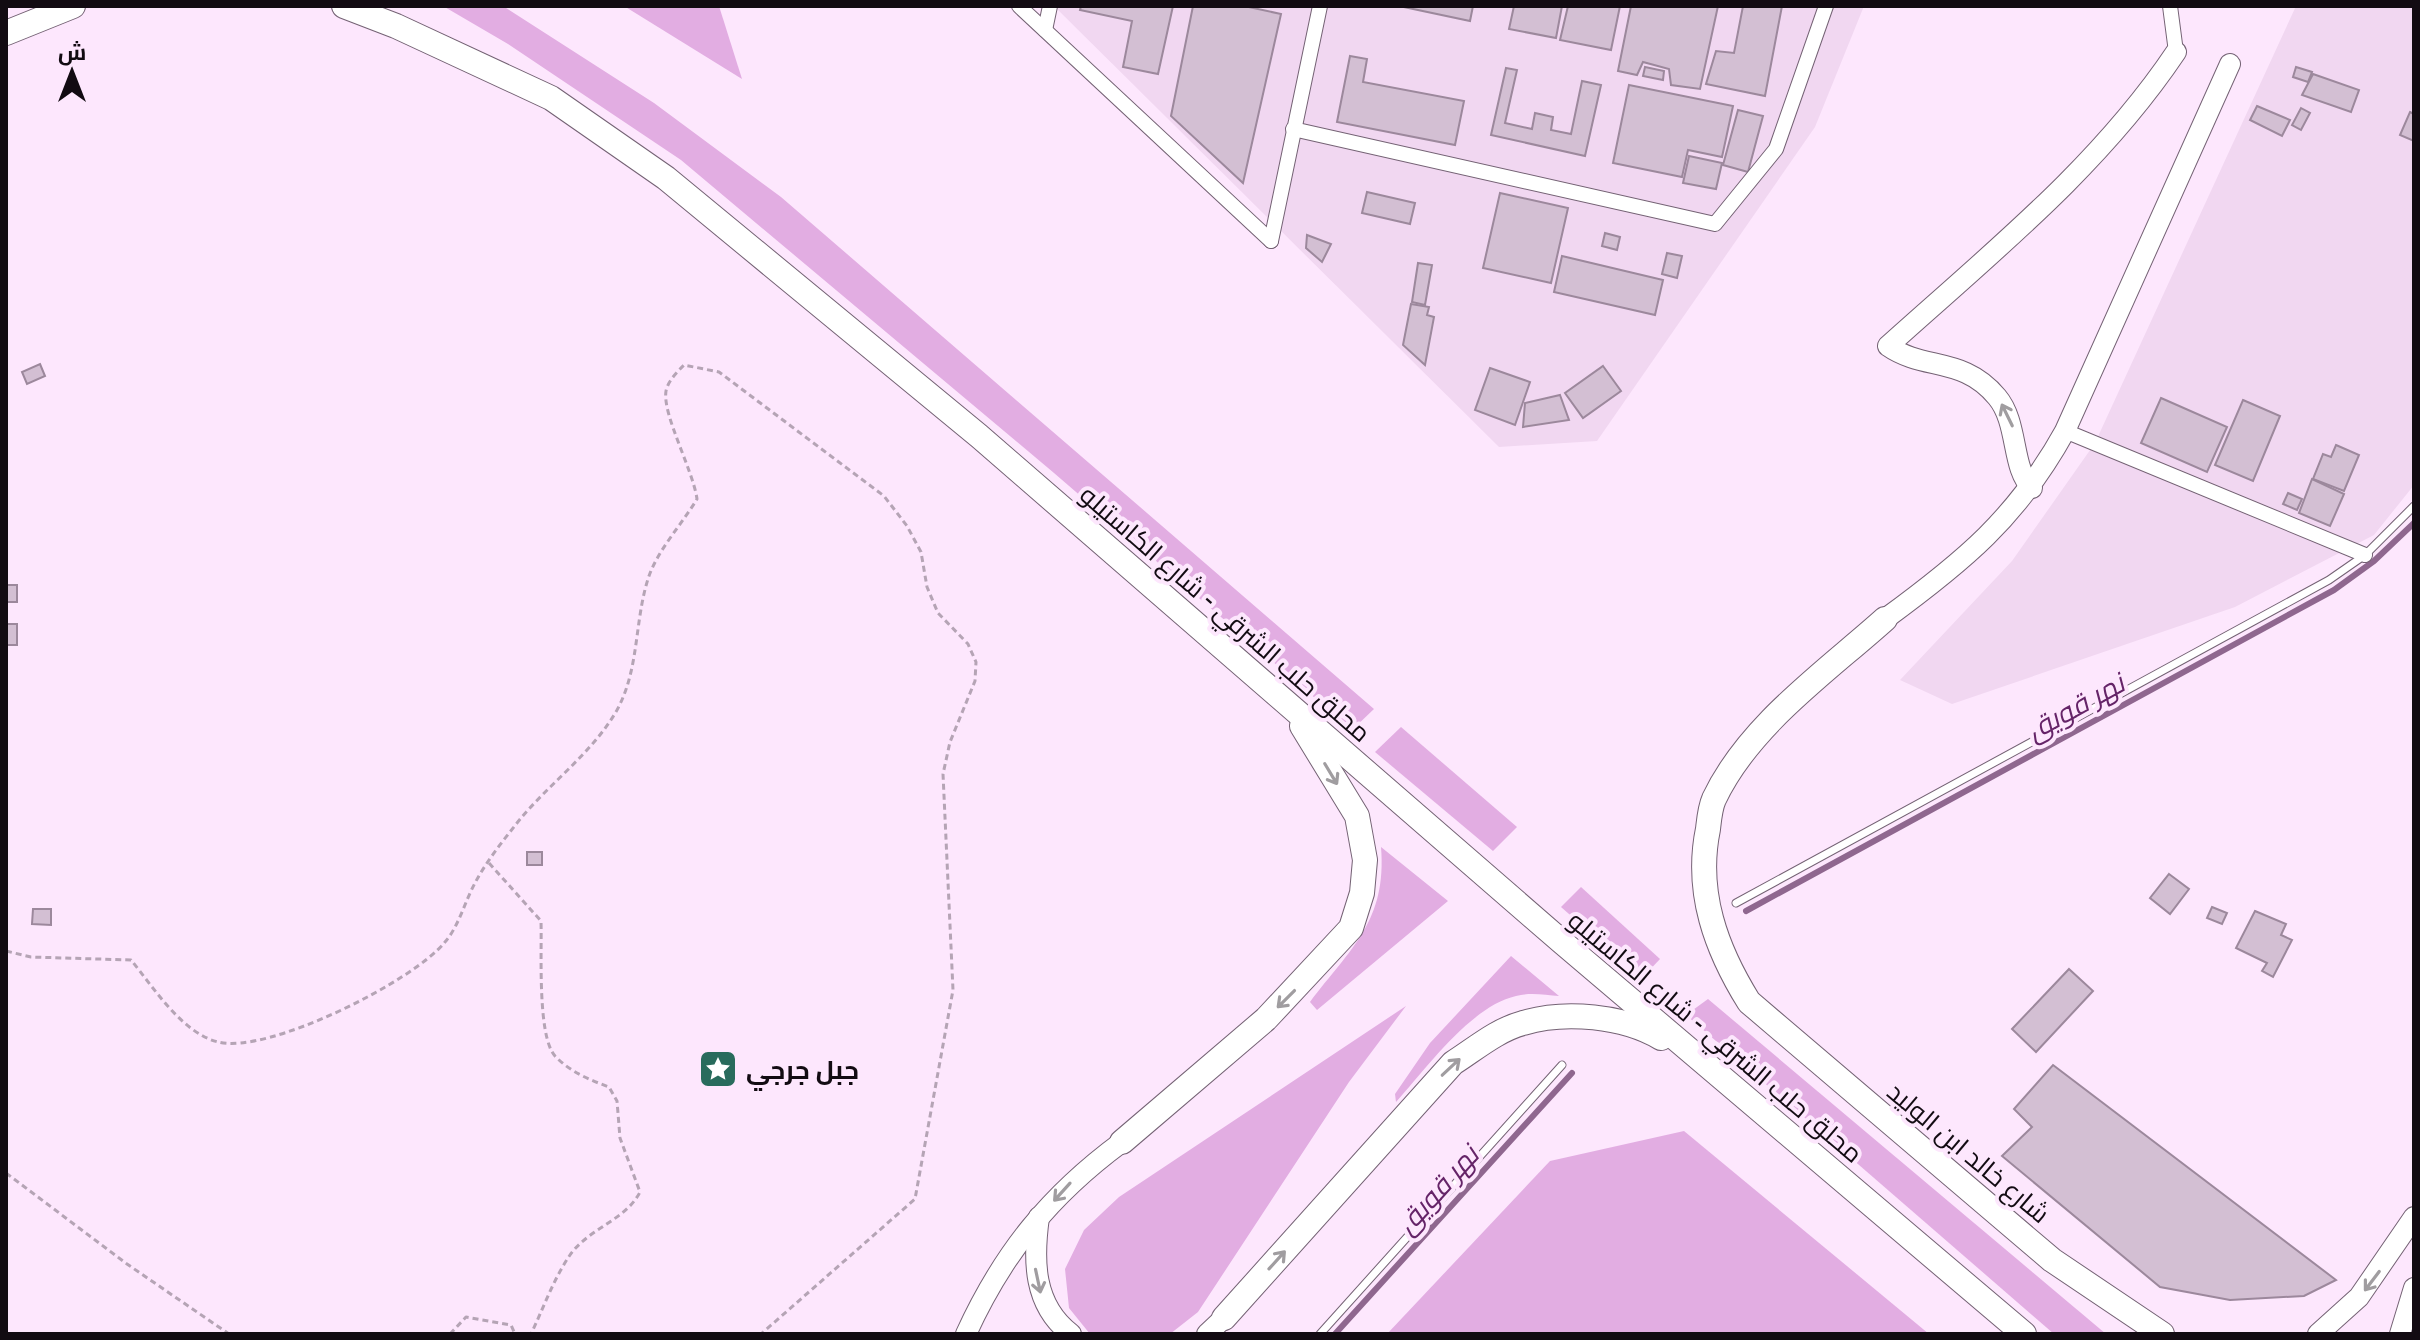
<svg xmlns="http://www.w3.org/2000/svg" width="2420" height="1340" font-family="'IBM Plex Sans',Cairo,sans-serif">
<style>
.built{fill:#f1d7f1}
.green{fill:#e2ade2}
.lines{fill:none;stroke-linecap:round;stroke-linejoin:round}
.stream{stroke:#8f678f;stroke-width:6}
.building{fill:#d3bfd3;stroke:#9c889c;stroke-width:2}
.service-casing{stroke:#746274;stroke-width:9}
.minor-casing{stroke:#746274;stroke-width:16}
.secondary-casing{stroke:#746274;stroke-width:22}
.trunk-casing{stroke:#746274;stroke-width:26}
.path{stroke:#b5a4b5;stroke-width:3;stroke-dasharray:6 4;stroke-linecap:butt}
.service{stroke:#fff;stroke-width:7}
.minor{stroke:#fff;stroke-width:14}
.secondary{stroke:#fff;stroke-width:20}
.trunk{stroke:#fff;stroke-width:24}
.oneway{stroke:#a09da0}
.labels{text-anchor:middle;dominant-baseline:central;stroke-width:8;stroke-linejoin:round;paint-order:stroke}
.street-label{font-size:26px;fill:#120b12;stroke:#fde7fd}
.poi-label{font-size:26px;font-weight:bold;fill:#120b12;stroke:#fde7fd;text-anchor:start}
.water-label{font-size:28px;font-style:italic;fill:#652468;stroke:#fde7fd}
</style>
<rect width="100%" height="100%" fill="#fde7fd"/>
<g class="built">
<polygon points="1054,6 1864,6 1815,127 1597,441 1499,447"/>
<polygon points="2296,6 2414,6 2414,485 2374,535 2235,607 1952,704 1900,680 2012,561 2095,443"/>
</g>
<g class="green">
<polygon points="443,6 503,6 654,103 781,197 1374,709 1352,730 1054,473 681,160 508,44"/>
<polygon points="624,6 719,6 742,79"/>
<polygon points="1401,727 1517,827 1493,851 1375,752"/>
<path d="M1381,847L1448,901L1317,1010L1310,1002C1351,948 1387,921 1381,847Z"/>
<polygon points="1581,887 1660,959 1642,978 1561,907"/>
<path d="M1511,956L1559,996C1545,995 1530,992 1516,996C1471,1006 1426,1069 1396,1102L1395,1094L1430,1043Z"/>
<polygon points="1708,999 2106,1334 2054,1334 1686,1015"/>
<polygon points="1406,1006 1349,1082 1198,1312 1170,1334 1090,1334 1069,1308 1065,1269 1084,1230 1119,1197"/>
<polygon points="1684,1131 1929,1334 1387,1334 1550,1161"/>
</g>
<g class="lines">
<g class="stream">
<polyline points="1746,911 2334,590 2374,561 2414,523"/>
<polyline points="1335,1334 1572,1073"/>
</g>
</g>
<g class="building">
<polygon points="1081,6 1173,6 1158,74 1123,67 1132,21 1080,10"/>
<polygon points="1193,6 1244,6 1281,14 1243,183 1171,116"/>
<polygon points="1399,6 1473,6 1470,21"/>
<polygon points="1514,6 1562,6 1556,38 1509,29"/>
<polygon points="1568,6 1620,6 1611,50 1560,40"/>
<polygon points="1631,6 1718,6 1700,89 1671,85 1669,69 1643,62 1637,75 1618,71"/>
<polygon points="1743,6 1782,6 1765,96 1706,84 1716,51 1734,53"/>
<polygon points="1350,56 1367,59 1363,82 1464,101 1455,145 1337,122"/>
<polygon points="1645,67 1664,71 1663,80 1643,76"/>
<polygon points="2296,67 2312,72 2308,82 2293,77"/>
<polygon points="1506,68 1517,70 1505,123 1532,129 1535,113 1553,117 1551,130 1571,134 1582,81 1601,85 1585,156 1491,135"/>
<polygon points="2313,74 2359,90 2351,112 2302,95"/>
<polygon points="1629,85 1733,106 1722,157 1688,150 1682,177 1613,163"/>
<polygon points="2257,106 2290,120 2282,136 2250,120"/>
<polygon points="2301,108 2310,113 2301,130 2292,125"/>
<polygon points="1738,110 1763,116 1748,172 1723,165"/>
<polygon points="2410,112 2414,114 2414,141 2400,135"/>
<polygon points="1689,156 1722,163 1716,189 1683,183"/>
<polygon points="1367,192 1415,203 1410,224 1362,213"/>
<polygon points="1500,193 1568,208 1551,283 1483,268"/>
<polygon points="1605,233 1620,237 1617,250 1602,246"/>
<polygon points="1307,235 1331,244 1322,262 1306,248"/>
<polygon points="1667,253 1682,256 1677,278 1662,274"/>
<polygon points="1562,256 1663,280 1655,315 1554,292"/>
<polygon points="1418,263 1432,265 1425,305 1412,302"/>
<polygon points="1411,304 1429,307 1427,315 1434,317 1425,365 1403,345"/>
<polygon points="40,364 45,376 27,384 22,372"/>
<polygon points="1603,366 1621,391 1583,418 1565,393"/>
<polygon points="1490,368 1530,382 1515,425 1475,410"/>
<polygon points="1560,395 1569,420 1523,427 1525,403"/>
<polygon points="2161,398 2227,427 2207,472 2141,443"/>
<polygon points="2243,400 2280,416 2253,481 2215,465"/>
<polygon points="2336,445 2359,455 2344,491 2313,479 2323,454 2331,457"/>
<polygon points="2312,479 2344,494 2330,526 2299,513"/>
<polygon points="2288,493 2302,499 2297,510 2283,504"/>
<rect x="6" y="585" width="11" height="17"/>
<rect x="6" y="624" width="11" height="21"/>
<rect x="527" y="852" width="15" height="13"/>
<polygon points="2169,874 2189,889 2170,914 2150,898"/>
<polygon points="2212,907 2227,913 2222,924 2207,918"/>
<polygon points="33,909 51,909 51,925 32,924"/>
<polygon points="2255,911 2286,924 2281,935 2292,940 2273,977 2262,971 2267,963 2236,948"/>
<polygon points="2069,969 2093,991 2036,1052 2012,1029"/>
<polygon points="2053,1065 2336,1280 2304,1296 2230,1300 2160,1287 2002,1156 2032,1127 2014,1109"/>
</g>
<g class="lines">
<defs>
<g id="service">
<polyline points="1736,903 2329,580 2365,555 2414,506"/>
<polyline points="1320,1334 1562,1065"/>
</g>
<g id="minor">
<polyline points="1019,6 1271,241"/>
<polyline points="2170,6 2176,52"/>
<polyline points="1045,30 1050,6"/>
<polyline points="1293,129 1715,224 1776,149 1826,6"/>
<polyline points="1271,241 1320,6"/>
<polyline points="2065,431 2365,555"/>
</g>
<g id="secondary">
<path d="M2032,488C2011,469 2019,423 1997,397C1963,356 1924,371 1888,346C1990,254 2099,167 2176,52"/>
<path d="M1885,619C1963,562 2017,518 2065,431L2230,64"/>
<path d="M1039,1217C1033,1260 1033,1305 1071,1334"/>
<path d="M966,1334C1003,1253 1050,1195 1122,1142"/>
<polyline points="1207,1334 1224,1318"/>
<polyline points="2318,1334 2359,1297 2414,1217"/>
<polyline points="2400,1334 2414,1288"/>
</g>
<g id="trunk">
<polyline points="344,6 396,26 551,98 666,178 979,436 1562,942 2024,1334"/>
<polyline points="6,33 73,6"/>
<path d="M1885,619C1826,672 1749,725 1714,799C1710,808 1709,820 1708,829C1695,892 1716,949 1749,1002L2052,1260L2162,1334"/>
<polyline points="1122,1142 1266,1019 1351,928 1362,893 1365,860 1357,816 1302,726"/>
<path d="M1224,1318L1453,1063C1475,1049 1497,1030 1523,1023C1565,1010 1624,1016 1661,1038"/>
</g>
</defs>
<use href="#service" class="service-casing"/>
<use href="#minor" class="minor-casing"/>
<use href="#secondary" class="secondary-casing"/>
<use href="#trunk" class="trunk-casing"/>
<g class="path">
<path d="M489,863L541,921C542,950 537,1036 555,1056C570,1072 590,1080 609,1087L617,1101L620,1138L640,1192C626,1220 589,1228 570,1255C554,1278 543,1309 531,1334"/>
<path d="M6,951L31,957L131,960C154,988 182,1033 218,1042C267,1055 414,981 445,942C459,926 465,901 475,883C486,862 502,842 517,823C548,784 592,754 617,710C640,668 634,620 649,576C658,550 682,524 697,499C693,470 662,414 666,391C668,381 677,372 684,365L719,372L884,496L907,526L921,552L927,587L938,613L968,644L976,662L975,681L950,742L943,774L953,990L915,1199L761,1334"/>
<polyline points="6,1173 127,1264 229,1334"/>
<polyline points="450,1334 466,1317 511,1325 515,1334"/>
</g>
<use href="#service" class="service"/>
<use href="#minor" class="minor"/>
<use href="#secondary" class="secondary"/>
<use href="#trunk" class="trunk"/>
</g>
<defs><path id="oneway-shaft" d="M-6 0H5M1.5-3L5.5 0L1.5 3" fill="none" stroke-width="1.6" stroke-linecap="round" stroke-linejoin="round" transform="scale(2)"/></defs>
<g class="oneway">
<use href="#oneway-shaft" transform="translate(2007 415) rotate(-116)"/>
<use href="#oneway-shaft" transform="translate(1331 774) rotate(59)"/>
<use href="#oneway-shaft" transform="translate(1286 999) rotate(135)"/>
<use href="#oneway-shaft" transform="translate(1451 1067) rotate(-43)"/>
<use href="#oneway-shaft" transform="translate(1062 1192) rotate(132)"/>
<use href="#oneway-shaft" transform="translate(1277 1260) rotate(-48)"/>
<use href="#oneway-shaft" transform="translate(1038 1281) rotate(78)"/>
<use href="#oneway-shaft" transform="translate(2372 1281) rotate(127)"/>
</g>
<defs>
<symbol id="sight-square" viewBox="-11 -11 22 22"><rect x="-9" y="-9" width="18" height="18" rx="4" fill="#286b5c" stroke="#fde7fd"/><path d="M0-6L1.8-2.2L6-1.7L2.9 1.2L3.7 5.4L0 3.3L-3.7 5.4L-2.9 1.2L-6-1.7L-1.8-2.2Z" fill="#fff"/></symbol>
</defs>
<g fill-rule="evenodd">
<use href="#sight-square" x="696" y="1047" width="44" height="44"/>
</g>
<g class="labels">
<g class="street-label">
<text transform="translate(1226 613) rotate(41)">محلق حلب الشرقي - شارع الكاستيلو</text>
<text transform="translate(1716 1036) rotate(40)">محلق حلب الشرقي - شارع الكاستيلو</text>
<text transform="translate(1969 1152) rotate(40)">شارع خالد ابن الوليد</text>
</g>
<g class="poi-label">
<text x="746" y="1069">جبل جرجي</text>
</g>
<g class="water-label">
<text transform="translate(2075 706) rotate(-29)">نهر قويق</text>
<text transform="translate(1437 1189) rotate(-48)">نهر قويق</text>
</g>
</g>
<rect width="2420" height="1340" fill="none" stroke="#120b12" stroke-width="16"/>
<g transform="translate(72 72)" stroke="#fde7fd" stroke-width="6" paint-order="stroke">
<path d="M0-6L14 30L0 20L-14 30Z" fill="#120b12"/>
<text y="-12" font-size="22" font-weight="bold" text-anchor="middle" fill="#120b12">ش</text>
</g>
</svg>
